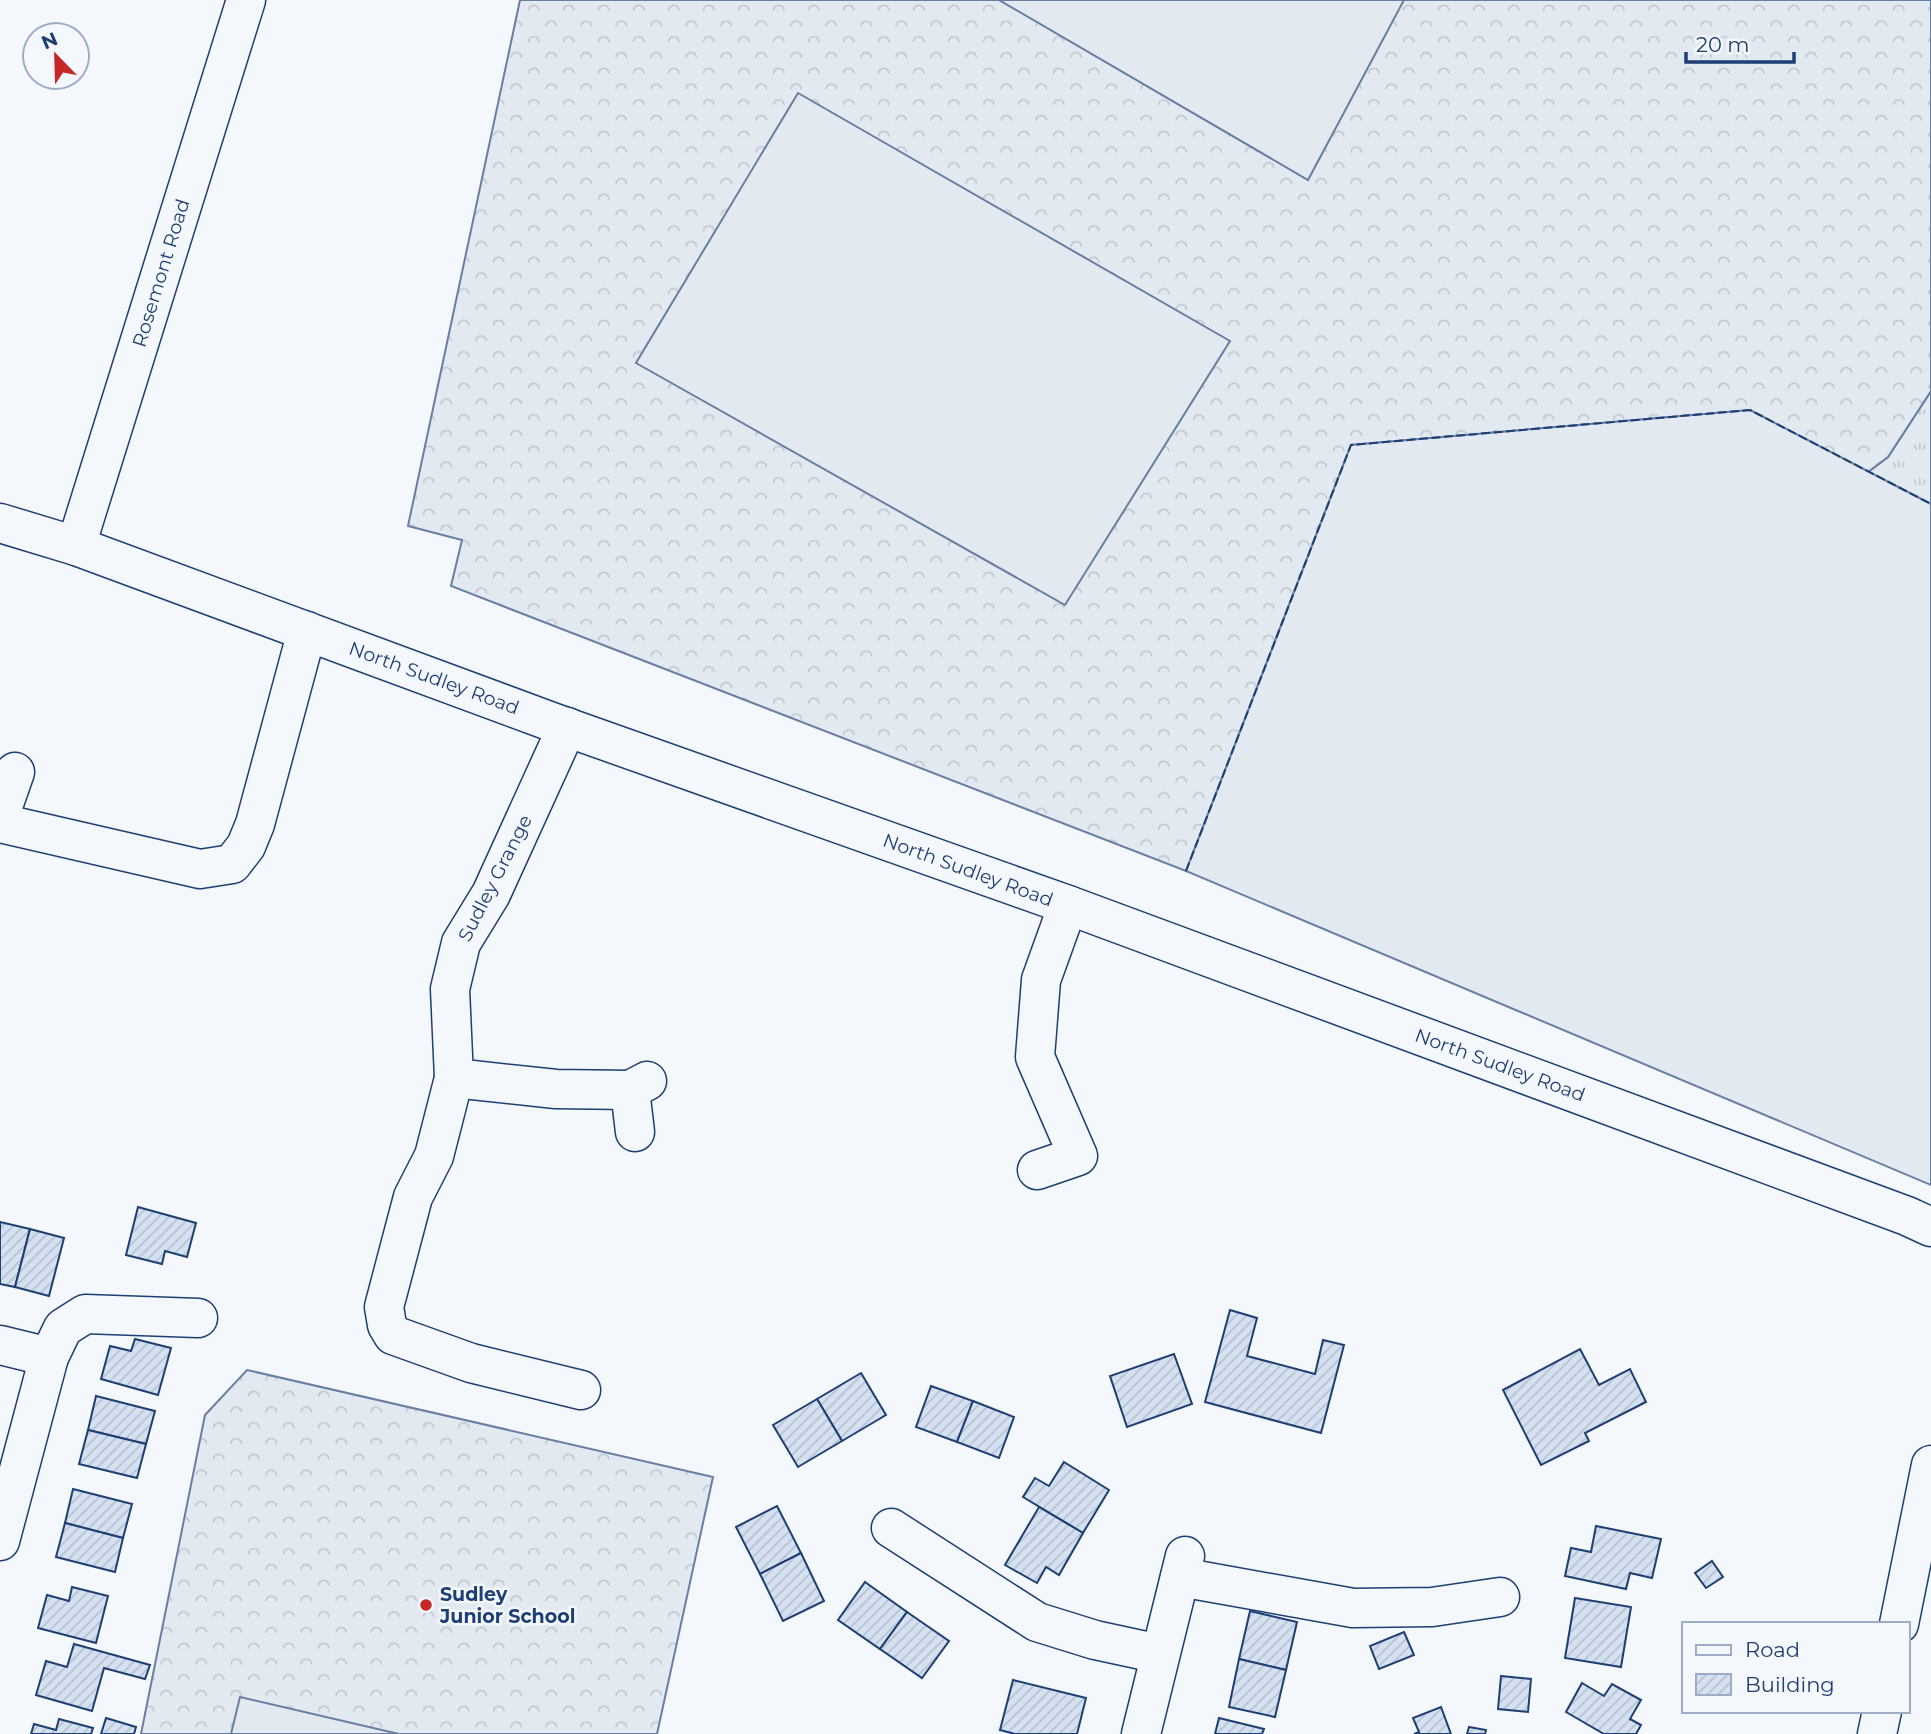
<svg xmlns="http://www.w3.org/2000/svg" width="1931" height="1734" font-family="Montserrat,sans-serif">
<style>
.grass{fill:url(#grass-tufts);stroke:#687fa3;stroke-width:2}
.forest{fill:url(#forest-crowns);stroke:#687fa3;stroke-width:2}
.garden{fill:#e3e9f0;stroke:#687fa3;stroke-width:2}
.building{fill:url(#building-hatch);stroke:#1d3f73;stroke-width:2}
.lines{fill:none;stroke-linecap:round;stroke-linejoin:round}
.minor-casing{stroke:#1d3f73;stroke-width:41}
.minor{stroke:#f4f7fb;stroke-width:38}
.fence{stroke:#1d3f73;stroke-width:2;stroke-dasharray:9 3.5;stroke-linecap:butt}
.poi-dot{fill:#c62828;stroke:#f4f7fb;stroke-width:2.5}
.labels{text-anchor:middle;dominant-baseline:central;stroke-width:5;stroke-linejoin:round;paint-order:stroke}
.street-label{font-size:19px;fill:#1d3f73;stroke:#f4f7fb}
.poi-label{font-size:19px;font-weight:bold;fill:#1d3f73;stroke:#f4f7fb;text-anchor:start}
</style>
<defs>
<pattern id="grass-tufts" width="24" height="20" patternUnits="userSpaceOnUse" patternTransform="scale(1.75)"><rect width="24" height="20" fill="#e3e9f0"/><path d="M3 7l-1-3M5 7V3M7 7l1-3M15 17l-1-3M17 17v-4M19 17l1-3" fill="none" stroke="#c2c9d1"/></pattern>
<pattern id="forest-crowns" width="20" height="18" patternUnits="userSpaceOnUse" patternTransform="scale(1.75)"><rect width="20" height="18" fill="#e3e9f0"/><path d="M2 6a3 3 0 1 1 6 0M12 15a3 3 0 1 1 6 0" fill="none" stroke="#c2c9d1"/></pattern>
<pattern id="building-hatch" width="6" height="6" patternUnits="userSpaceOnUse" patternTransform="scale(1.75)"><rect width="6" height="6" fill="#d5e0f0"/><path d="M-1 1l2-2M0 6l6-6M5 7l2-2" fill="none" stroke="#b6c1d1"/></pattern>
</defs>
<rect width="100%" height="100%" fill="#f4f7fb"/>
<polygon class="grass" points="1931,391 1931,504 1868,472 1888,457"/>
<g class="forest">
<polygon points="520,0 1931,0 1931,391 1888,457 1868,472 1750,410 1351,445 1186,871 451,586 462,540 408,526"/>
<polygon points="247,1370 713,1477 657,1734 141,1734 205,1415"/>
</g>
<g class="garden">
<polygon points="999,0 1404,0 1308,180"/>
<polygon points="798,93 1230,341 1065,605 636,363"/>
<polygon points="1750,410 1931,504 1931,1185 1186,871 1351,445"/>
<polygon points="240,1697 399,1734 231,1734"/>
</g>
<g class="building">
<polygon points="138,1207 196,1223 187,1257 165,1251 162,1264 126,1255"/>
<polygon points="0,1222 30,1229 15,1287 0,1284"/>
<polygon points="30,1229 64,1238 49,1296 15,1287"/>
<polygon points="1230,1310 1257,1318 1247,1356 1315,1374 1323,1340 1344,1345 1321,1433 1205,1402"/>
<polygon points="135,1339 171,1348 158,1395 101,1379 110,1346 131,1351"/>
<polygon points="1580,1349 1599,1385 1630,1369 1646,1402 1585,1433 1589,1441 1541,1465 1503,1390"/>
<polygon points="1174,1354 1192,1404 1127,1427 1110,1376"/>
<polygon points="861,1373 886,1415 842,1441 817,1399"/>
<polygon points="931,1386 973,1401 957,1442 916,1427"/>
<polygon points="96,1396 155,1411 146,1444 88,1430"/>
<polygon points="817,1399 842,1441 798,1467 773,1425"/>
<polygon points="973,1401 1014,1417 999,1458 957,1442"/>
<polygon points="88,1430 146,1444 137,1478 79,1464"/>
<polygon points="1064,1462 1109,1490 1083,1533 1023,1497 1035,1478 1049,1486"/>
<polygon points="73,1489 132,1504 123,1538 65,1523"/>
<polygon points="777,1506 801,1553 760,1574 736,1527"/>
<polygon points="1039,1507 1083,1533 1059,1575 1046,1567 1037,1583 1005,1565"/>
<polygon points="65,1523 123,1538 115,1572 56,1557"/>
<polygon points="1596,1526 1661,1539 1652,1578 1630,1573 1626,1589 1565,1576 1571,1548 1591,1552"/>
<polygon points="801,1553 824,1601 783,1621 760,1574"/>
<polygon points="1712,1561 1723,1577 1706,1588 1695,1573"/>
<polygon points="865,1582 907,1612 880,1649 838,1620"/>
<polygon points="72,1587 108,1596 96,1643 38,1628 47,1595 69,1601"/>
<polygon points="1575,1598 1631,1607 1621,1667 1565,1658"/>
<polygon points="1250,1611 1297,1622 1286,1670 1239,1659"/>
<polygon points="907,1612 949,1641 922,1678 880,1649"/>
<polygon points="1404,1632 1414,1655 1379,1669 1370,1646"/>
<polygon points="74,1644 150,1665 145,1679 104,1668 92,1711 36,1695 46,1661 67,1667"/>
<polygon points="1239,1659 1286,1670 1275,1717 1229,1707"/>
<polygon points="1501,1676 1531,1679 1528,1712 1498,1709"/>
<polygon points="1013,1680 1086,1698 1077,1734 1015,1734 1000,1730"/>
<polygon points="1582,1683 1604,1696 1612,1684 1641,1700 1630,1719 1641,1725 1636,1734 1604,1734 1566,1712"/>
<polygon points="1441,1707 1451,1734 1414,1734 1419,1732 1413,1718"/>
<polygon points="106,1718 136,1727 134,1734 101,1734"/>
<polygon points="1219,1718 1264,1729 1262,1734 1215,1734"/>
<polygon points="59,1719 93,1728 91,1734 31,1734 34,1724 56,1730"/>
<polygon points="1469,1727 1486,1730 1485,1734 1467,1734"/>
</g>
<g class="lines">
<defs>
<g id="minor">
<polyline points="0,523 76,546 552,722 1068,905 1907,1216 1931,1227"/>
<polyline points="76,546 246,0"/>
<polyline points="567,727 491,894 461,943 450,989 454,1078 434,1156 413,1197 384,1307 387,1325 393,1335 471,1363 581,1390"/>
<polyline points="0,815 15,772"/>
<polyline points="0,823 200,869 232,864 246,846 255,824 307,631"/>
<polyline points="454,1078 556,1089 630,1090"/>
<polyline points="635,1132 630,1090 647,1081"/>
<polyline points="1037,1170 1078,1156 1035,1057 1041,980 1068,905"/>
<polyline points="0,1345 49,1357"/>
<polyline points="891,1528 1037,1622 1095,1640 1160,1654"/>
<polyline points="0,1541 49,1357 63,1328 85,1314 198,1318"/>
<polyline points="1180,1577 1353,1608 1432,1607 1500,1597"/>
<polyline points="1899,1624 1931,1465"/>
<polyline points="1141,1734 1185,1556"/>
<polyline points="1877,1734 1882,1711"/>
</g>
</defs>
<use href="#minor" class="minor-casing"/>
<use href="#minor" class="minor"/>
<polyline class="fence" points="1186,871 1351,445 1750,410 1931,504"/>
</g>
<circle class="poi-dot" cx="426" cy="1605" r="7"/>
<g class="labels">
<g class="street-label">
<text transform="translate(161 273) rotate(-73)">Rosemont Road</text>
<text transform="translate(434 678) rotate(20)">North Sudley Road</text>
<text transform="translate(968 870) rotate(20)">North Sudley Road</text>
<text transform="translate(495 878) rotate(-63)">Sudley Grange</text>
<text transform="translate(1500 1065) rotate(20)">North Sudley Road</text>
</g>
<g class="poi-label">
<text x="440" y="1594">Sudley<tspan x="440" dy="22">Junior School</tspan></text>
</g>
</g>
<rect x="1682" y="1622" width="228" height="91" fill="#f4f7fb" stroke="#9eadc5" stroke-width="2"/>
<rect x="1696" y="1645" width="35" height="10" fill="#f4f7fb" stroke="#9eadc5" stroke-width="2"/>
<text x="1745" y="1657" font-size="21" fill="#1d3f73">Road</text>
<rect x="1696" y="1674" width="35" height="21" fill="url(#building-hatch)" stroke="#9eadc5" stroke-width="2"/>
<text x="1745" y="1692" font-size="21" fill="#1d3f73">Building</text>
<g transform="translate(56 56) rotate(337)"><circle r="33" fill="#f4f7fb" stroke="#9eadc5" stroke-width="2"/>
<path d="M0-5L12 26L0 18L-12 26Z" fill="#c62828"/>
<text y="-10" font-size="19" font-weight="bold" text-anchor="middle" fill="#1d3f73">N</text>
</g>
<path d="M1686 52v10h108v-10" fill="none" stroke="#1d3f73" stroke-width="3.5"/>
<text x="1696" y="52" font-size="21" fill="#1d3f73" stroke="#f4f7fb" stroke-width="5" paint-order="stroke">20 m</text>
</svg>
